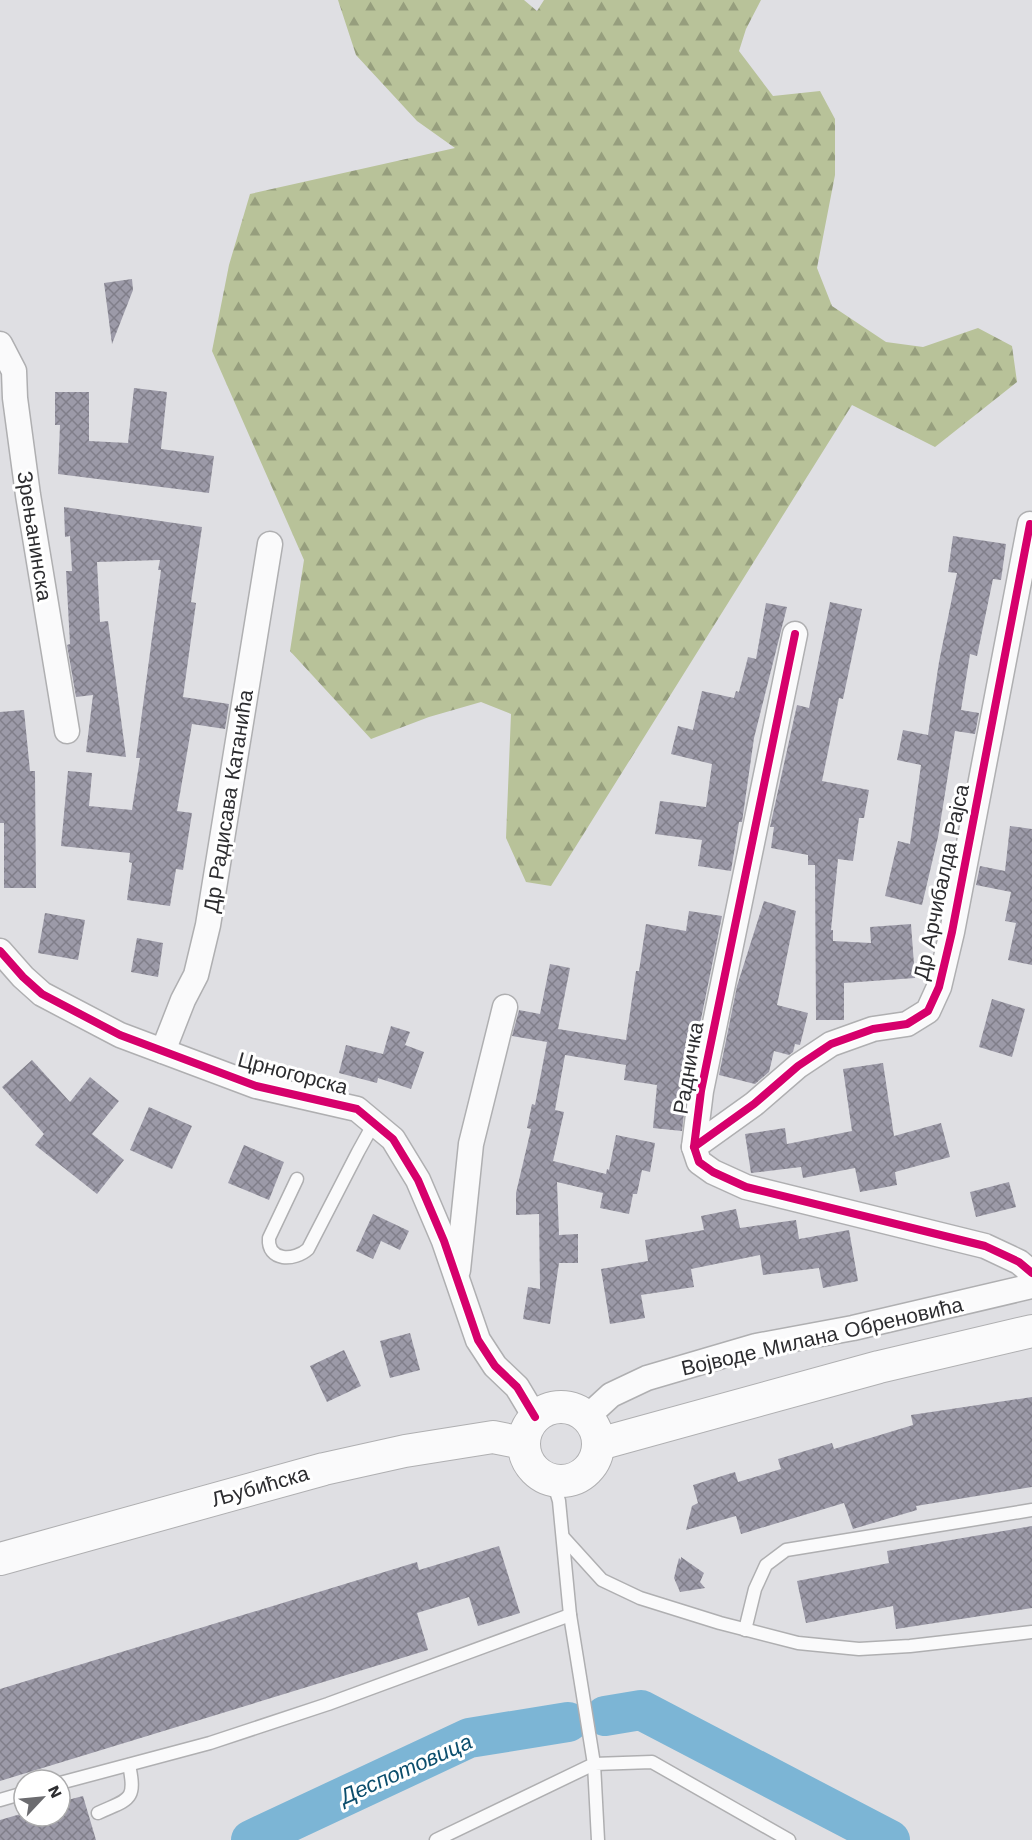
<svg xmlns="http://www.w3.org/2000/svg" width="1032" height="1840" font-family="'Work Sans',sans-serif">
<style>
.forest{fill:url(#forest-firs)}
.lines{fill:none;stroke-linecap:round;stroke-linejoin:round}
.river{stroke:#7cb5d5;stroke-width:40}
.building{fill:url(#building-cross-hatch)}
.service-casing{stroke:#afafb1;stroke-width:15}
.minor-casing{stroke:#afafb1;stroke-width:27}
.tertiary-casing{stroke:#afafb1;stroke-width:34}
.service{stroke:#fafafb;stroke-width:12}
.minor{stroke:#fafafb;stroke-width:24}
.tertiary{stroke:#fafafb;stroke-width:32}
.cycleway-casing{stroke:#fff;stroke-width:11}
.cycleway{stroke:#d6006c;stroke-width:8}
.labels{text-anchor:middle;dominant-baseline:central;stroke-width:6;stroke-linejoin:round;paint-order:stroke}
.street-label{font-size:21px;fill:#2d2d30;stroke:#fff}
.water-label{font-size:22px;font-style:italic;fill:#0c4e6d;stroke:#fff}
</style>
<defs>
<pattern id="forest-firs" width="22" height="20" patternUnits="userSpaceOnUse" patternTransform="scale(1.5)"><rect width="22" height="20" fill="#b8c299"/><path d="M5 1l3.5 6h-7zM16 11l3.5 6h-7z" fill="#969e7d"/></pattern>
<pattern id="building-cross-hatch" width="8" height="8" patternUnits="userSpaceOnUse" patternTransform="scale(1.5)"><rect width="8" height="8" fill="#9c9aa8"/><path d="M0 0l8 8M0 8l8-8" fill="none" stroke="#807e89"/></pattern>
</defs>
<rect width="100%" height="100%" fill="#dfdfe3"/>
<polygon class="forest" points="338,0 524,0 537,11 544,0 761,0 746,29 739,51 773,96 820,91 835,119 835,175 817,268 832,306 886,342 923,347 978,328 1012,346 1017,382 935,447 852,405 551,886 526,882 506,838 511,714 481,702 429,717 371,739 290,651 304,560 212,351 229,265 250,194 455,148 417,121 356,55"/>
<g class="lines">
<g class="river">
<polyline points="605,1716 641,1710 890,1840"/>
<polyline points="251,1840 469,1738 568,1722"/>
</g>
</g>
<g class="building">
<polygon points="132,279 133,290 112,344 104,283"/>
<polygon points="134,388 167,392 161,449 214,456 209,493 58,474 60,425 55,425 55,392 89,392 89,441 128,443"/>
<polygon points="64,507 202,527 191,602 196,603 183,697 229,704 225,729 192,724 177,811 192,813 183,870 176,869 170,906 127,900 132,863 129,862 130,853 61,846 68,771 92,773 89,806 132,810 140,758 136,758 161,570 158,570 160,560 97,562 100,622 108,621 126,757 86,752 93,695 76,697 67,645 70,644 66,571 72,571 70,536 65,537"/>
<polygon points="953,536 1006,544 1001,580 993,579 977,656 970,654 961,710 979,713 975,734 955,731 938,837 922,905 885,896 898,841 910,844 921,765 897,760 903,730 928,735 939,662 957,573 948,572"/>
<polygon points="830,602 862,609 843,699 839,698 822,781 869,790 864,818 859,818 853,861 838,859 831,930 833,930 833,941 871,943 870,927 911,924 915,978 844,983 844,1020 816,1020 815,865 808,865 808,855 771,848 774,827 770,827 797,705 809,708"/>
<polygon points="766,603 787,607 754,738 742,822 739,822 731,871 698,866 702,840 655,834 660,801 706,807 712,764 671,754 678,726 693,730 702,691 734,698 736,691 739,692 748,657 756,659"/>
<polygon points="24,710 30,771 35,771 36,888 4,888 4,823 0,823 0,712"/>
<polygon points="1010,826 1032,829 1032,965 1008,960 1016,923 1005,921 1011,892 976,885 980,866 1005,871"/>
<polygon points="764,901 796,911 777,1005 808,1013 800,1045 795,1044 793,1052 789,1055 774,1051 769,1072 755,1084 719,1075 737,986"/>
<polygon points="689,911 722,916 687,1088 682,1131 653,1128 657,1085 624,1080 626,1065 565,1055 555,1110 564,1112 553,1161 606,1174 607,1169 609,1170 616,1135 655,1143 650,1172 642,1170 637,1194 633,1194 629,1214 600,1208 603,1193 557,1182 559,1235 578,1234 578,1263 559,1263 550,1324 523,1319 528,1287 540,1289 539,1214 516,1215 516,1193 531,1129 527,1128 532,1104 535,1105 547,1042 512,1036 519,1010 540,1014 550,964 570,968 558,1029 626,1040 636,971 639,971 646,924 686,931"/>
<polygon points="45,913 85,920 78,960 38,953"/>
<polygon points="137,938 163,943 158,977 131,972"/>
<polygon points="992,999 1025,1009 1012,1057 979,1047"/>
<polygon points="391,1026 410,1032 405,1045 424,1052 411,1089 378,1078 377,1083 339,1073 346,1045 383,1054"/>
<polygon points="32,1060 70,1102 90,1077 119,1101 92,1134 124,1160 97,1194 35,1145 44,1134 2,1087"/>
<polygon points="883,1063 894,1136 941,1123 950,1157 895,1172 897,1185 860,1192 855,1168 803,1178 801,1167 751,1173 745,1134 785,1128 787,1144 852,1131 843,1069"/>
<polygon points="149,1107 192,1126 172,1169 130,1150"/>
<polygon points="244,1145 284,1162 269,1200 228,1183"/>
<polygon points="1009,1182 1016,1207 976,1217 970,1192"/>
<polygon points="736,1209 740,1228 796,1220 799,1239 849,1230 858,1281 823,1288 819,1268 763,1275 760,1255 691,1269 694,1287 641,1295 645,1318 610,1324 601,1269 648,1261 645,1240 704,1230 701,1216"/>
<polygon points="373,1214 409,1231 400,1250 381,1241 373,1259 356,1251"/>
<polygon points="410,1333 420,1370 390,1378 380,1341"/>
<polygon points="344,1350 361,1386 327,1402 310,1366"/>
<polygon points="1032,1397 1032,1487 916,1506 917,1510 853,1529 844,1503 741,1534 736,1516 686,1530 692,1506 698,1503 693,1485 735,1472 738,1482 781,1469 778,1459 832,1443 834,1449 913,1425 911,1415"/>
<polygon points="1032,1526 1032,1608 896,1629 893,1606 806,1623 797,1581 889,1563 887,1551"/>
<polygon points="499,1546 520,1613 478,1626 469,1597 417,1613 428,1650 0,1781 0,1689 417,1562 419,1570"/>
<polygon points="681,1557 704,1573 700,1582 705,1588 680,1592 674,1578 679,1558 681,1560"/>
<polygon points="83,1796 96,1840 0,1840 0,1820 24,1813 24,1816 60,1816 60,1802"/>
</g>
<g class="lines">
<defs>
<g id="service">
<path d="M297,1179L269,1238C267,1262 295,1261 308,1249L358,1152L374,1123"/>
<polyline points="563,1537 602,1580 640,1598 720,1623 798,1643 859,1649 910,1646 1032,1632"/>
<polyline points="745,1630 755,1589 766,1565 786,1550 1032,1510"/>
<polyline points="60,1783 210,1743 328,1704 570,1615"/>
<polyline points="0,1800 24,1793"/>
<path d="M98,1813C128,1799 137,1802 129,1765"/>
<polyline points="436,1840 594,1764 570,1615 559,1501 553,1481"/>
<polyline points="598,1840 594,1764 652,1762 789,1840"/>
</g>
<g id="minor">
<polyline points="0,344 14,371 15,398 28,495 67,731"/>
<polyline points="795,634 701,1091 694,1147 699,1162 713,1172 746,1187 985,1246 1019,1262 1032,1273"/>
<polyline points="0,951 23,977 42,994 120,1035 256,1086 357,1109 393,1139 418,1180 444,1241 478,1340 495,1366 517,1387 535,1417"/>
<polyline points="163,1051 183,1000 196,975 208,925 270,544"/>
<polyline points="694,1147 754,1104 798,1066 831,1044 873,1029 907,1024 928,1011 939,987 952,932 1030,524"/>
<polyline points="458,1270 471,1144 505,1007"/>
<polyline points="587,1417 611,1395 647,1378 756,1346 853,1328 1032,1286"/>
</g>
<g id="tertiary">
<circle cx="561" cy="1444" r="37"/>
<polyline points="599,1444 879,1367 1032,1331"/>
<polyline points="0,1559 324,1469 405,1451 493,1437 523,1443"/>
</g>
</defs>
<use href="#service" class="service-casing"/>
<use href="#minor" class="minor-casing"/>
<use href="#tertiary" class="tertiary-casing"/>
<use href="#service" class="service"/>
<use href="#minor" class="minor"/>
<use href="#tertiary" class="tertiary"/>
<defs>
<g id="cycleway">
<polyline points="795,634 701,1091 694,1147 699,1162 713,1172 746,1187 985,1246 1019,1262 1032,1273"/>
<polyline points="0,951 23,977 42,994 120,1035 256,1086 357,1109 393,1139 418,1180 444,1241 478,1340 495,1366 517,1387 535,1417"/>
<polyline points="694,1147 754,1104 798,1066 831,1044 873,1029 907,1024 928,1011 939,987 952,932 1030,524"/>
</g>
</defs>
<use href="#cycleway" class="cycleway-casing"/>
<use href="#cycleway" class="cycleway"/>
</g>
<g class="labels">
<g class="street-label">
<text transform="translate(35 536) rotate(81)">Зрењанинска</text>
<text transform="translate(228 801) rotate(-81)">Др Радисава Катанића</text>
<text transform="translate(941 882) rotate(-78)">Др Арчибалда Рајса</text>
<text transform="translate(688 1068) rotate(-80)">Радничка</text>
<text transform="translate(293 1073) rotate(15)">Црногорска</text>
<text transform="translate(822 1336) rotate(-13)">Војводе Милана Обреновића</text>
<text transform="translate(260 1486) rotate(-16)">Љубићска</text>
</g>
<g class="water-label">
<text transform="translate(406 1769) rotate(-24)">Деспотовица</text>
</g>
</g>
<g transform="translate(42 1798) rotate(64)"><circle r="28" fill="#ffffff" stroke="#ababac" stroke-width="1.5"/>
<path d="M0-4.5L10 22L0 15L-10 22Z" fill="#6b6b6f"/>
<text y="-9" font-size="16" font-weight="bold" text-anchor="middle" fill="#2d2d30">N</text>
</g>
</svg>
